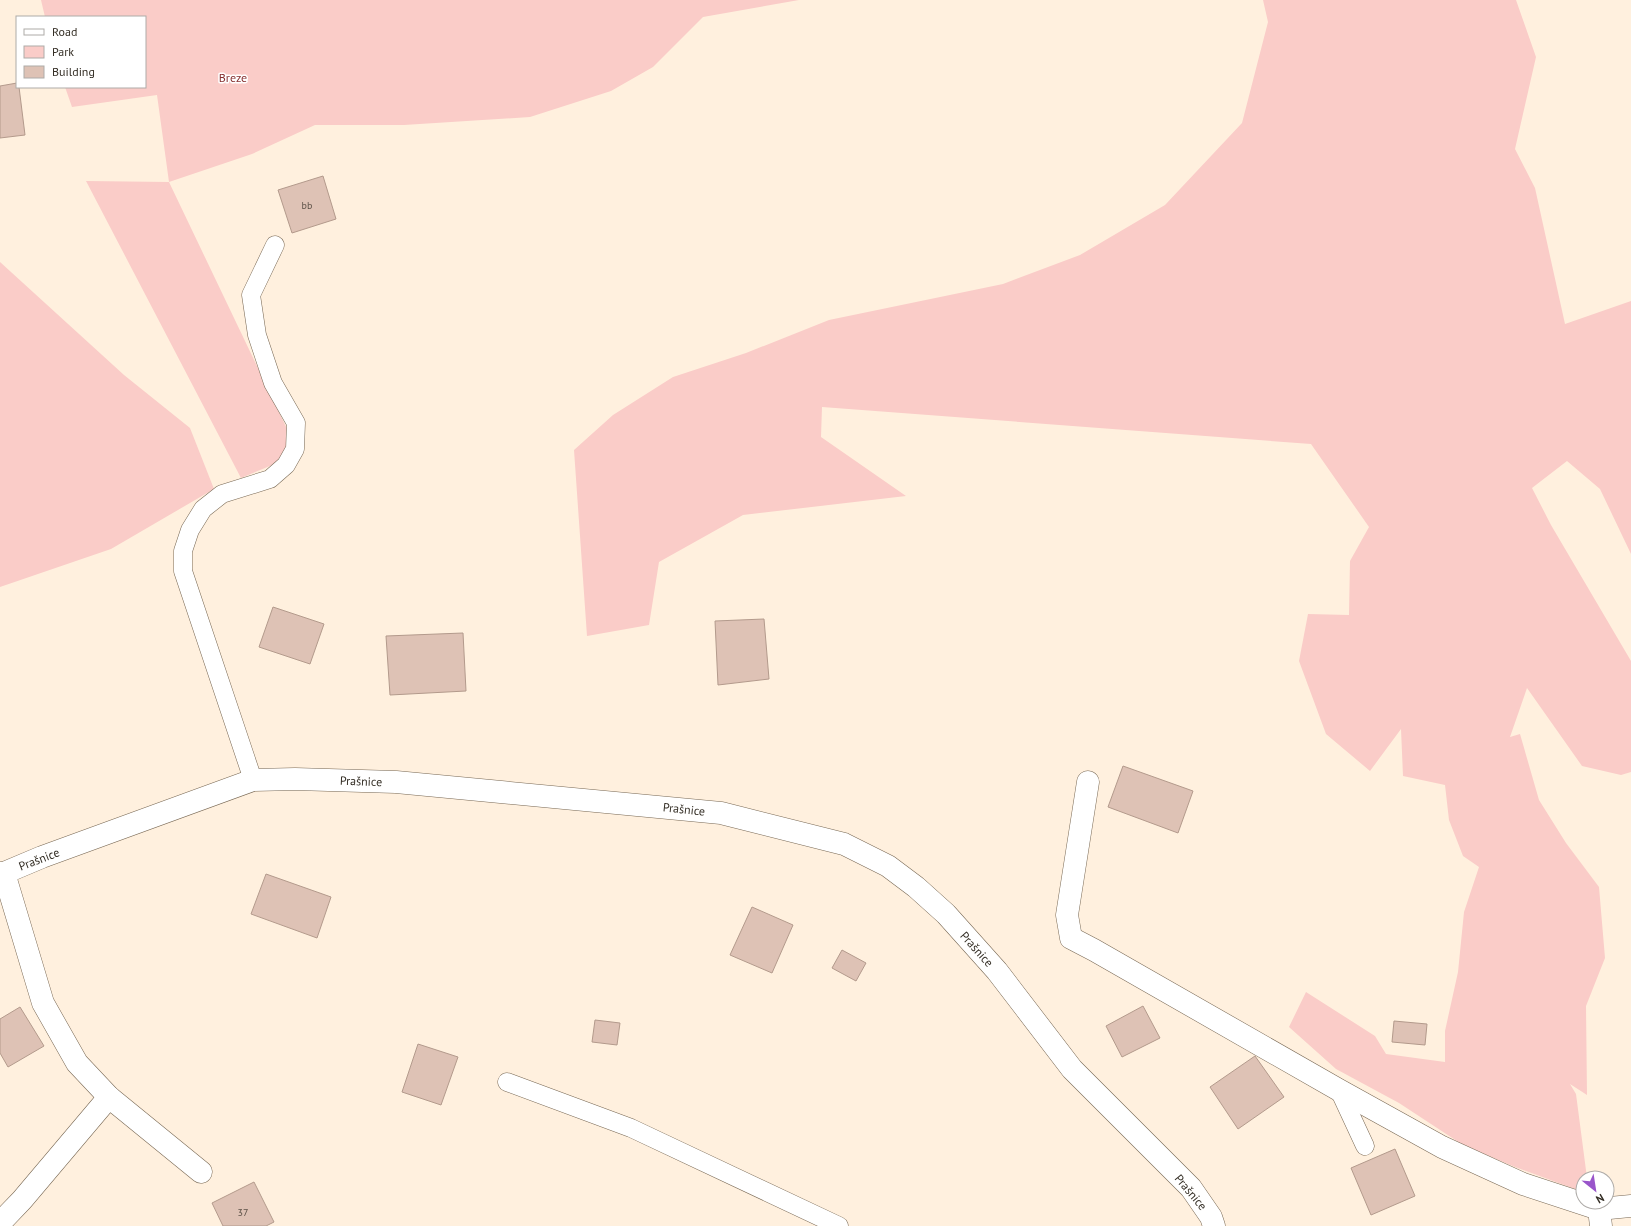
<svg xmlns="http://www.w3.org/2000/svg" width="1631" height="1226" font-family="'PT Sans',sans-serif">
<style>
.green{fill:#faccc8}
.building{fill:#dec2b5;stroke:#b39a8c}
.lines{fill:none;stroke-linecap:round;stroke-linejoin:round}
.service-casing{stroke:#786854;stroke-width:19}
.minor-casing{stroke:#786854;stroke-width:23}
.service{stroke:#fff;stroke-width:18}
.minor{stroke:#fff;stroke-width:22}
.labels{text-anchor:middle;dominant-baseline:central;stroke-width:3;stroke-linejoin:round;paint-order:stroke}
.number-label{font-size:10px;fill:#5e5349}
.park-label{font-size:12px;fill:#862f2f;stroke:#fff}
.street-label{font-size:12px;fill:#342e25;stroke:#fff}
</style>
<rect width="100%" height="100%" fill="#fff0de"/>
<g class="green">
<polygon points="41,0 799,0 703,17 653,67 611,91 530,117 404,125 315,125 252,154 169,182 299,454 241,478 86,181 169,182 157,95 72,107 65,87 145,87 145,17 45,17"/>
<polygon points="1263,0 1516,0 1536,57 1515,149 1535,188 1565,324 1631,301 1631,554 1600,489 1567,461 1532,488 1551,525 1631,661 1631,772 1621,775 1582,766 1527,688 1510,737 1520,734 1539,800 1566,843 1599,887 1605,958 1586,1006 1587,1095 1570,1084 1576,1094 1587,1178 1583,1178 1583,1192 1515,1167 1463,1145 1399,1103 1336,1069 1289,1027 1306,992 1375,1036 1386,1054 1445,1062 1445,1031 1458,972 1464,912 1479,867 1463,856 1449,820 1445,785 1403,776 1401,729 1370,771 1326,734 1299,661 1308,614 1349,615 1350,561 1369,527 1311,444 822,407 821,437 906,496 743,515 659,562 649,625 587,636 574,450 613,415 673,377 746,353 829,320 1003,284 1080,255 1165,205 1242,123 1268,22"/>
<polygon points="0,262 124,375 190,428 214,489 111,549 0,587"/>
</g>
<g class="building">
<polygon points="17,83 17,87 19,87 25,135 0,138 0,86"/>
<polygon points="323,176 336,219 292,233 278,190"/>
<polygon points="273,607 324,624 310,664 259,647"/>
<polygon points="764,619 769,679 718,685 715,621"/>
<polygon points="463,633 466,691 390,695 386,636"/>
<polygon points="1123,766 1193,791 1178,833 1108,807"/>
<polygon points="266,874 331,897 317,938 251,914"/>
<polygon points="752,907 793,925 772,973 730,955"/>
<polygon points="842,950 866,963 856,981 832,968"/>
<polygon points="1143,1006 1160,1038 1122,1057 1106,1026"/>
<polygon points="20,1007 44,1046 8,1067 0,1053 0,1019"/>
<polygon points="595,1020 620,1023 617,1045 592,1042"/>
<polygon points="1394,1021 1427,1024 1425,1045 1392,1042"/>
<polygon points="418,1044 458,1057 441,1105 402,1092"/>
<polygon points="1255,1056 1284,1097 1238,1129 1210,1087"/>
<polygon points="1395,1149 1415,1196 1371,1215 1351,1168"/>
<polygon points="254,1182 274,1222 266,1226 223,1226 212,1203"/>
</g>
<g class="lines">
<defs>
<g id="service">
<polyline points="253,780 183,571 183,551 190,530 203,509 222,494 270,479 286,465 295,449 296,423 273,383 257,335 251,295 275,245"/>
<polyline points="507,1082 631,1128 839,1226"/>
<polyline points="1339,1090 1365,1146"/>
</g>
<g id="minor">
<polyline points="1088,782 1067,915 1071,938 1094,950 1339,1090 1442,1147 1523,1184 1599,1209 1601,1226"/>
<polyline points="0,873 4,873 42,857 253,780 295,779 396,782 721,813 844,844 888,866 916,887 946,914 997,971 1072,1069 1191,1188 1211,1217 1214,1226"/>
<polyline points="4,873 43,1003 77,1063 109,1097 201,1172"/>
<polyline points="1599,1209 1631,1206"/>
<polyline points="0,1223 22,1200 109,1097"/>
</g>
</defs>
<use href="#service" class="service-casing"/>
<use href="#minor" class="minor-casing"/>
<use href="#service" class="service"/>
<use href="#minor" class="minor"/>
</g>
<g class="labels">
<g class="number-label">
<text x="307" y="205">bb</text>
<text x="243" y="1212">37</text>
</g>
<g class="park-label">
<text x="233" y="77">Breze</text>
</g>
<g class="street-label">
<text transform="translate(361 781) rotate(2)">Prašnice</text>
<text transform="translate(684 809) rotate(6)">Prašnice</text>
<text transform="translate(39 859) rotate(-21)">Prašnice</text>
<text transform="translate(977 949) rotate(48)">Prašnice</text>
<text transform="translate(1191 1192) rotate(50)">Prašnice</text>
</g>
</g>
<rect x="16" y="16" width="130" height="72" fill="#ffffff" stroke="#aeaba8"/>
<rect x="24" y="29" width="20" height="6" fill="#ffffff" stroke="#aeaba8"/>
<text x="52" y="36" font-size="12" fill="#342e25">Road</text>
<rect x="24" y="46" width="20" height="12" fill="#faccc8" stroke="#aeaba8"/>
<text x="52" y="56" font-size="12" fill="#342e25">Park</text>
<rect x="24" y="66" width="20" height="12" fill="#dec2b5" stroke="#aeaba8"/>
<text x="52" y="76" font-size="12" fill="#342e25">Building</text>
<g transform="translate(1595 1190) rotate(150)"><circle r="19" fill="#ffffff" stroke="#aeaba8"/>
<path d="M0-3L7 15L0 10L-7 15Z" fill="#9955ca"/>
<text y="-6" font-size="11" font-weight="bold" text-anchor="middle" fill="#342e25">N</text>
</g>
</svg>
